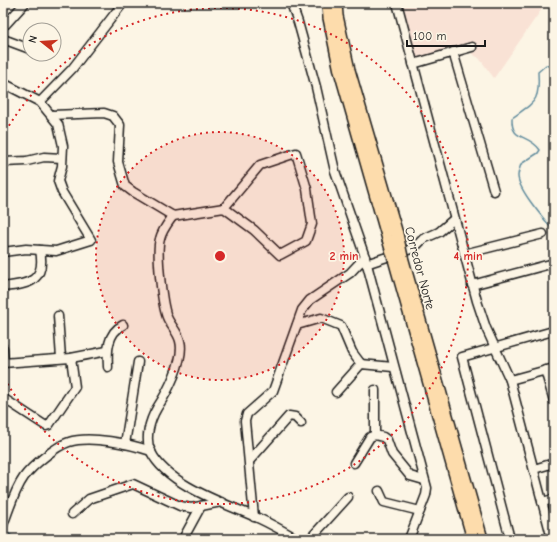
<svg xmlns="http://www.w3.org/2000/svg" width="557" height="542" font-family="'Comic Neue',sans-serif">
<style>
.built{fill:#f9e2d5}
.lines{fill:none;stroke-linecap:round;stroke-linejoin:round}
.stream{stroke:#638d9e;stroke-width:1.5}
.minor-casing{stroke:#1c1c1c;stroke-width:11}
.highway-casing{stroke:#1c1c1c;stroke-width:14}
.minor{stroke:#fcf5e5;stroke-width:8}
.highway{stroke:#fddcac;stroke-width:11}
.highway-bridge-casing{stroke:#1c1c1c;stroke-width:14;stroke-linecap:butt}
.highway-bridge{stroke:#fddcac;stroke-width:11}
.ring{fill:none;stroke:#d62828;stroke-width:2;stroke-dasharray:2 4}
.labels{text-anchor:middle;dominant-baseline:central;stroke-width:3.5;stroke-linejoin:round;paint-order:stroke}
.street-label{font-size:13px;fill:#1c1c1c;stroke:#fcf5e5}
.centre{fill:#d62828;stroke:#fcf5e5;stroke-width:2}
.ring-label{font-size:12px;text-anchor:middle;font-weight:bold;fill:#d62828;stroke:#fcf5e5;stroke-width:3.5;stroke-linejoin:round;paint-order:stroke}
</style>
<rect width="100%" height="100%" fill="#fcf5e5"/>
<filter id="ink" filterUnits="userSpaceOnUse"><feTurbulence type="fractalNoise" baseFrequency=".025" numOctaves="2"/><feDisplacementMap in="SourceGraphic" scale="8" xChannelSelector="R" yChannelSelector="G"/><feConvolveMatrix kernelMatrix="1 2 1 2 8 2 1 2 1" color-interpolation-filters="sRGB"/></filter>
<g filter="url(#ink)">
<polygon class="built" points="401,3 546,3 494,78 479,58 472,54 471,44 416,59"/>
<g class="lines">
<g class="stream">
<path d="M554,68L546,65L538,72C540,101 536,101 512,118C511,142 528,133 540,150L538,153L521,164C520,168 518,172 518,176C518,190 545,220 554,231"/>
<polyline points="8,533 16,539"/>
</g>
<defs>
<g id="minor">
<polyline points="291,3 298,22 316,87 335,171 365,257 427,488 426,495 409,539"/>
<polyline points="397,3 477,301 486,328 510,380 552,539"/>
<polyline points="3,25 6,24 25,3"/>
<polyline points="3,39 30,49"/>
<polyline points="453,52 494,191"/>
<polyline points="413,64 472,47"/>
<polyline points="3,83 40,102 58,124 63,146 62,166 58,181 62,192 91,240 56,251 26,249 3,252"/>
<polyline points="40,102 72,69 123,3"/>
<polyline points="52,115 104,113 113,116 120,125 118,162 125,186 133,192 173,216 224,208 254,230 280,255 306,241 312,224 307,189 296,153 260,165 224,208"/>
<polyline points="3,162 27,161 44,157 62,158"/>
<path d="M173,216C168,223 162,230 160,239C156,252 162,304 167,317C170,325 178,332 180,341C185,359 167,393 157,408C150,420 144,439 151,452C168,486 227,504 260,519C273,525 285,532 297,539"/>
<polyline points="464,254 543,234"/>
<polyline points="366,264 414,248 423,239 439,232 454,219"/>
<polyline points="472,285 554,263"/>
<path d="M3,287C30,284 46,281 40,250"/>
<polyline points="58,316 61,358"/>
<polyline points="297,325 321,318 341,326 352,352 361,364"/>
<polyline points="3,348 4,363"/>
<polyline points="3,363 71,358 107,351"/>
<path d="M108,367C107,352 107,333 123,325"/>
<polyline points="545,370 554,401"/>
<polyline points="510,380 554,368"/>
<polyline points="336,392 361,364 393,367"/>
<polyline points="3,398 46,426 49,425 75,387 71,358"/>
<polyline points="375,435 375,390"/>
<polyline points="125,444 138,362"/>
<polyline points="250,460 289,416 295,417 301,423"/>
<polyline points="354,463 370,437 375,435 383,437 387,440 392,454 410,476 424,480"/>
<polyline points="534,469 554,463"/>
<polyline points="379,491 384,502 420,511"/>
<polyline points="542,502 554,499"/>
<polyline points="72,514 89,499 133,484 180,506 191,508 221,502"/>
<polyline points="254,517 245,421 247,414 273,391 302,310 310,300 350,273 365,257"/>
<path d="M3,525C9,510 14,491 24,477C32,466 56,446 69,442C90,435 130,444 151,451"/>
<polyline points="183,539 201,506"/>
<polyline points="310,539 348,497"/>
<polyline points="510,539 462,357 553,331"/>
</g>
<g id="highway">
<polyline points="328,3 329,18 340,71 388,239"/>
<polyline points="336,3 337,16 349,70 397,234"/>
<polyline points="402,257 482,539"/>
<polyline points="394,259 473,539"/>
</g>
</defs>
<use href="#minor" class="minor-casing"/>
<use href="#highway" class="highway-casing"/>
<use href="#minor" class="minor"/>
<use href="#highway" class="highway"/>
<defs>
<g id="highway-bridge">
<polyline points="397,234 402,257"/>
<polyline points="388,239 394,259"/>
</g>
</defs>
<use href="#highway-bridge" class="highway-bridge-casing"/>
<use href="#highway-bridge" class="highway-bridge"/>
</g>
</g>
<circle cx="220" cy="256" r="124" fill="#d62828" fill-opacity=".12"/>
<g class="ring">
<circle cx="220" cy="256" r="124"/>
<path d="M3 136A248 248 0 1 1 3 376"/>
</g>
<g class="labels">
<g class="street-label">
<text transform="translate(420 268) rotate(75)">Corredor Norte</text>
</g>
</g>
<circle cx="220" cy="256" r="6" class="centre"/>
<g class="ring-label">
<text x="344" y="260">2 min</text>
<text x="468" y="260">4 min</text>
</g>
<rect width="557" height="542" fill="none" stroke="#fcf5e5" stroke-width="16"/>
<rect x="8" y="8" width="541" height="526" fill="none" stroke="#1c1c1c" stroke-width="1.5" filter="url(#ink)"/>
<g transform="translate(42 42) rotate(287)"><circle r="19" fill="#fcf5e5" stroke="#a29e95"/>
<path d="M0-3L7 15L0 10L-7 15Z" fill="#c8321e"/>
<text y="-6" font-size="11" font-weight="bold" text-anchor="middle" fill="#1c1c1c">N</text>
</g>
<path d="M407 40v6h78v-6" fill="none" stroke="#1c1c1c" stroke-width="2"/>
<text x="413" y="40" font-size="12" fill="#1c1c1c" stroke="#fcf5e5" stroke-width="3" paint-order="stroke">100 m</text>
</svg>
